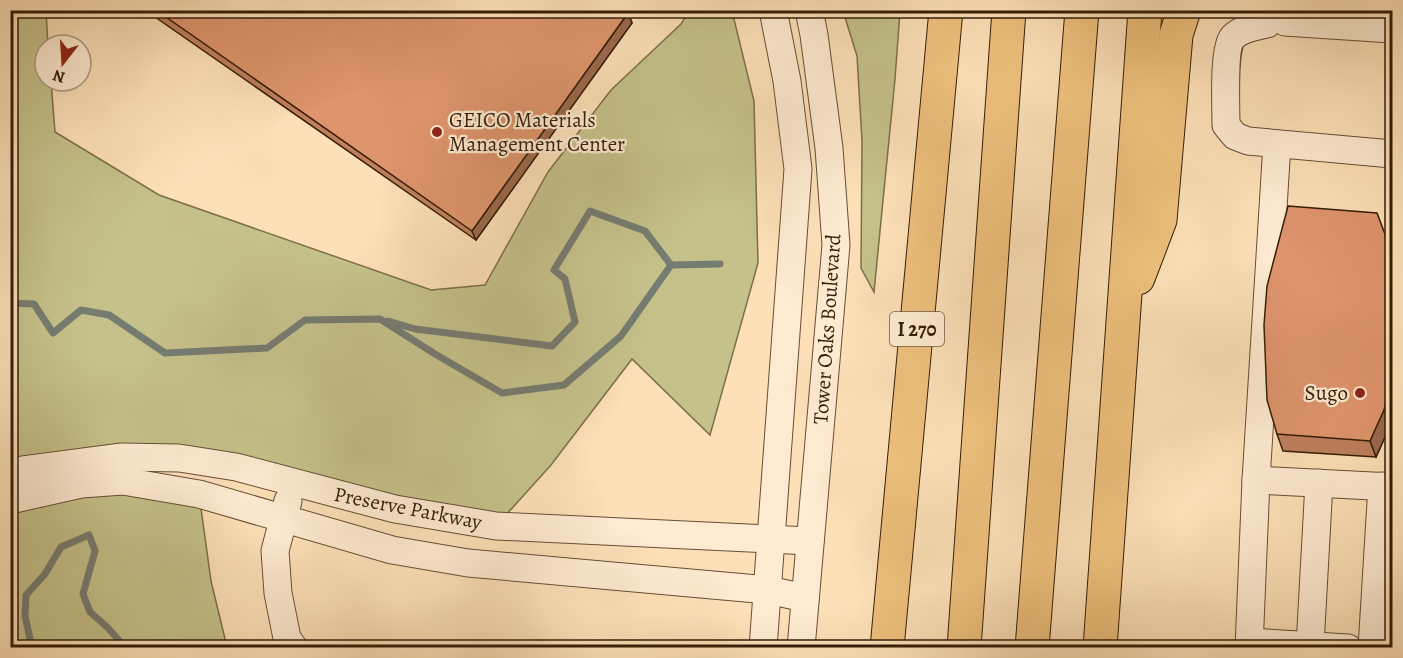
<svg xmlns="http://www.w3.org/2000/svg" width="1403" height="658" font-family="Alegreya,serif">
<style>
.green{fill:#c5c18a;stroke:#7d6f49;stroke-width:1.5}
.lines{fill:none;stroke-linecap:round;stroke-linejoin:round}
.stream{stroke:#767c71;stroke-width:7}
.minor-casing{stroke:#674e34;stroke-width:29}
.highway-casing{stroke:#351d08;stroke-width:35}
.minor{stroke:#feebd1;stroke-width:27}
.highway{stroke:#eec07c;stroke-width:33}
.wall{fill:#bf7f5d;stroke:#351d08;stroke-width:1.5}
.shaded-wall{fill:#9b684c;stroke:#351d08;stroke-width:1.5}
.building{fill:#de946c;stroke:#351d08;stroke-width:1.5}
.poi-dot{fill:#8f2418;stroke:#feebd1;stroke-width:2}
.labels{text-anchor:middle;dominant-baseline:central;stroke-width:4.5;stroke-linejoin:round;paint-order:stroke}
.shield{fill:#feebd1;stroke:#715b44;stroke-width:1.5}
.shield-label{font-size:20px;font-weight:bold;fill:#351d08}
.poi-label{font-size:21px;fill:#351d08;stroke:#feebd1;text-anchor:start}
.street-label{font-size:21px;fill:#351d08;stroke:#feebd1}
</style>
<rect width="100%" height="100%" fill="#fde0b8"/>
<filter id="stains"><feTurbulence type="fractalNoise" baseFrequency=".00333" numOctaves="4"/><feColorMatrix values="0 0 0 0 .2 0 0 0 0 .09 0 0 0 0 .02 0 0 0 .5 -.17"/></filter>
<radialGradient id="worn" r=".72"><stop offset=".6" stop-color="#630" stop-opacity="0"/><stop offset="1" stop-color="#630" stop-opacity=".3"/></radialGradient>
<g class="green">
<polygon points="11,11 46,11 48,45 45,45 45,81 51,81 55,132 159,195 431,290 485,285 548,172 611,90 681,24 689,11 732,11 754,101 758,263 710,435 632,359 551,465 496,526 236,467 11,474"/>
<polygon points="843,11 900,11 895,79 874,292 861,268 862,141 857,56"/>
<polygon points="81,484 199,494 211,581 227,647 11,647 10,500"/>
</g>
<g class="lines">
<g class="stream">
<polyline points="10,303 34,304 53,333 81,310 109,315 165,353 267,348 305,320 380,319 435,354 502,393 564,385 621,336 671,265 720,264"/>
<polyline points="388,321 415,329 552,346 575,322 565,279 554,270 590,211 645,231 671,265"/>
<polyline points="32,648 25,616 26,595 45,574 61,547 89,535 95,551 83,594 90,612 107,627 126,648"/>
</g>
<defs>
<g id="minor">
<polyline points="1285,22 1392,29"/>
<path d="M1267,24C1255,27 1242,28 1233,37C1223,47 1226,108 1226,125L1235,136L1248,141L1392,154"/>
<polyline points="10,474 23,470 122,457 179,458 236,467 395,509 496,526 810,541"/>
<polyline points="1256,480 1392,487"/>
<polyline points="10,500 81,484 123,481 199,494 392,550 468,563 768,590 805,598"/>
<polyline points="288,501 275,551 278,593 287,638 294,648"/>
<polyline points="1249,642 1348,648"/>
<polyline points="1310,646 1319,483"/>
<polyline points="763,648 798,169 787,81 773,10"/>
<polyline points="801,648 836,245 829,148 814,35 809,10"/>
<polyline points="1249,648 1256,480 1277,144"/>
<polyline points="1372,648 1382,486"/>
</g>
<g id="highway">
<polyline points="1138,278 1160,220 1176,35 1184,10"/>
<polyline points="887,648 946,10"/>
<polyline points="964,648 1009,10"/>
<polyline points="1032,648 1082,10"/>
<polyline points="1100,648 1145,10"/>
</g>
</defs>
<use href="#minor" class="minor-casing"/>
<use href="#highway" class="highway-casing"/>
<use href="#minor" class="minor"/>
<use href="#highway" class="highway"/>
</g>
<g class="wall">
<polygon points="145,10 625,10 628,13 632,23 476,240"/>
<polygon points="1390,426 1376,457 1283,451 1277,434"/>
</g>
<g class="shaded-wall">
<polygon points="628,13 632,23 476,240 472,231"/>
<polygon points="1392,378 1392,418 1390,426 1376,457 1370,441"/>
</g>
<g class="building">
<polygon points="156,10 625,10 628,13 472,231"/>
<polygon points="1288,206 1377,213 1392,253 1392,378 1384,410 1370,441 1277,434 1267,400 1264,325 1267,286"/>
</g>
<g class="poi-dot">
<circle cx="437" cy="132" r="6"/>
<circle cx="1360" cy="393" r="6"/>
</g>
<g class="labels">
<rect class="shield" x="890" y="312" width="54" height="34" rx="4.5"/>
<g class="shield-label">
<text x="917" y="329">I 270</text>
</g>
<g class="poi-label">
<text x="449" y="120">GEICO Materials<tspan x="449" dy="24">Management Center</tspan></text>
<text x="1348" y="393" text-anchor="end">Sugo</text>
</g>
<g class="street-label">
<text transform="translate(827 329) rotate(-86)">Tower Oaks Boulevard</text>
<text transform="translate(408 508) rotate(11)">Preserve Parkway</text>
</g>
</g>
<rect width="1403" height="658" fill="none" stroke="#fde0b8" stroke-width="36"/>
<rect x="12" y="12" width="1379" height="634" fill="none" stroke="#351d08" stroke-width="3"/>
<rect x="18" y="18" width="1367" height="622" fill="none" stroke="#351d08" stroke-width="1.5"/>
<g transform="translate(63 63) rotate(197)"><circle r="28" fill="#feebd1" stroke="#ae9981" stroke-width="1.5"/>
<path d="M0-4.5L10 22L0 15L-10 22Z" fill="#8f2418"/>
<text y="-9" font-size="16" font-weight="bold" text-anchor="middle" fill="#351d08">N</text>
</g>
<rect width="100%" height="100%" filter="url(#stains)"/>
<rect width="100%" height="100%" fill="url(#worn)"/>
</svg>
